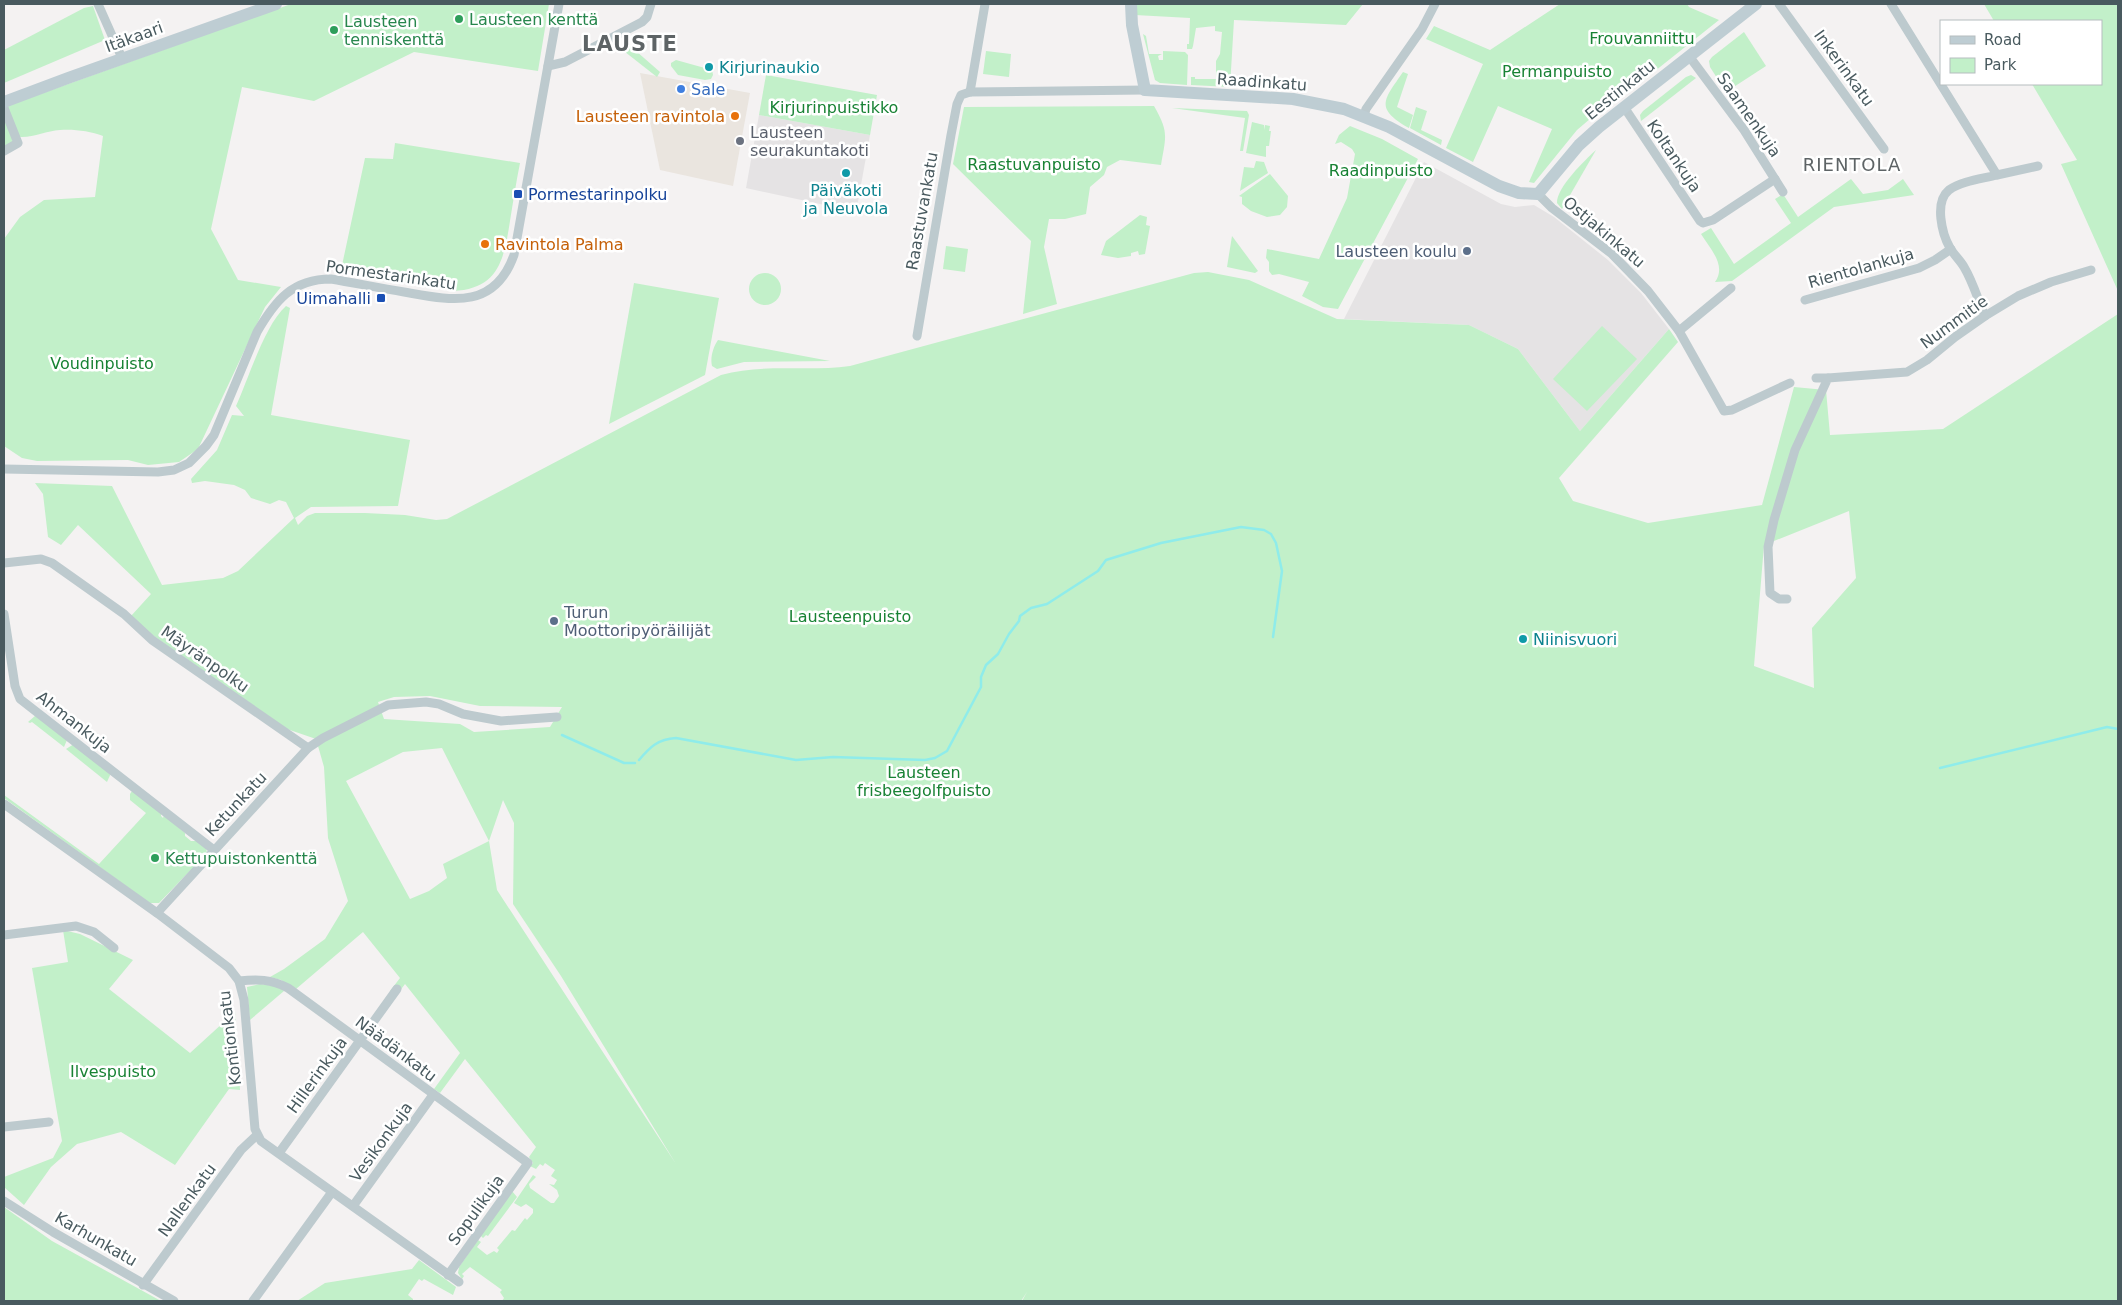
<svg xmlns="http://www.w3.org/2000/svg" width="2122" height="1305" font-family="'DejaVu Sans',sans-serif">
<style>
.commercial{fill:#eae5df}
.education{fill:#e5e3e4}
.green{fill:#c2f0c9;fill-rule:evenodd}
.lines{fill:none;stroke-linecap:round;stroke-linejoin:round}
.stream{stroke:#8fecea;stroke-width:2.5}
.street{stroke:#bdcace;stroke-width:9}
.secondary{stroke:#becdd3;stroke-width:12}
.leisure-dot{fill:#2e9e5b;stroke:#fff;stroke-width:2}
.culture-dot{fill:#0f9aa8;stroke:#fff;stroke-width:2}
.shop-dot{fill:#3f7fe0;stroke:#fff;stroke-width:2}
.food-dot{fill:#e8710a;stroke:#fff;stroke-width:2}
.worship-dot{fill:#6b7280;stroke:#fff;stroke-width:2}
.transit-dot{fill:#1a4fb4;stroke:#fff;stroke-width:2}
.service-dot{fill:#5c6f8a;stroke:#fff;stroke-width:2}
.labels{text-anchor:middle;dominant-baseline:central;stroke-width:5;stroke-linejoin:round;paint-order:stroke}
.leisure-label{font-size:16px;fill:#27864d;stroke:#fff;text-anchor:start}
.street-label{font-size:16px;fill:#495a5f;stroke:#fff}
.park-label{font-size:16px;fill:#188234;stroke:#fff}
.culture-label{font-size:16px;fill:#0d838f;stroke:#fff;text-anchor:start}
.shop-label{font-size:16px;fill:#366cbe;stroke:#fff;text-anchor:start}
.food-label{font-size:16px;fill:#c56008;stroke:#fff;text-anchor:end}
.worship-label{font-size:16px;fill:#5b616d;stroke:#fff;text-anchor:start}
.transit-label{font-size:16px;fill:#164399;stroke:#fff;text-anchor:start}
.service-label{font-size:16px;fill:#4e5e75;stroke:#fff;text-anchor:end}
.neighbourhood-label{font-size:18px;letter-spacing:1px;fill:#5e6466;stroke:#fff}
.district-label{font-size:21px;font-weight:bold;letter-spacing:1px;fill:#5e6466;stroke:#fff}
</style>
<rect width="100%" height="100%" fill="#f4f2f2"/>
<polygon class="commercial" points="640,73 750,93 733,186 660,170"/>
<g class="education">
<polygon points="759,115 870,135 857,207 848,210 746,188"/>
<polygon points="1424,162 1501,204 1515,207 1534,205 1554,217 1608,260 1641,293 1669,329 1580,431 1518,349 1469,325 1344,319"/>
</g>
<g class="green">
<path d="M291,4H549L538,71L414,52L314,101L242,87L211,229L238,280L281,287L265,307L198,449L179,462L148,465L128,460L37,461L22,458L4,446V239L20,217L44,200L95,197L103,136C90,131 74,129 60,130C44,131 30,140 13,136L12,143L4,148V107Z"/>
<polygon points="1135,4 1363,4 1346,25 1234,20 1230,87 1191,85 1191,77 1195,77 1195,79 1216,79 1216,61 1220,54 1222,32 1215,31 1215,26 1196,28 1193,46 1192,49 1187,49 1187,44 1189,44 1190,18 1135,15"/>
<polygon points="1560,4 1687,4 1689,7 1719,20 1611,106 1611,101 1577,130 1534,183 1529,182 1552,129 1498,106 1473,162 1446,148 1483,64 1426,39 1434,26 1490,50"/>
<polygon points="1984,4 2118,4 2118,291 2061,164 2077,160 2032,84 2101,84 2101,21 1994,21"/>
<polygon points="93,6 105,40 4,83 4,50 84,8"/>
<polygon points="1744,32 1766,66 1726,92 1710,67 1709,61 1712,57"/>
<polygon points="1143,34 1146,36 1149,54 1162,54 1158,56 1159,60 1163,60 1163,51 1185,52 1188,55 1187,85 1160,83 1155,80"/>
<polygon points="628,44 660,72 657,77 620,48"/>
<polygon points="986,51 1011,54 1009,77 983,74"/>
<polygon points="676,60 712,70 713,75 711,79 705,80 678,75 671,66 671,63"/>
<path d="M1403,72L1408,74L1397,107L1413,115L1409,128C1374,108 1384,100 1403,72Z"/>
<polygon points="766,75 877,95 870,135 759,115"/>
<polygon points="1691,75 1696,78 1641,121 1640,115 1643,111 1686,77"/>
<path d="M1154,106C1169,132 1166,136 1161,165L1120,160L1107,167L1104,175L1090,187L1086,214L1065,219H1049L1044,247L1057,304L1023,314L1031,241L953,164L964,107Z"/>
<polygon points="1416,107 1427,111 1421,130 1442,140 1441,145 1410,128"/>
<polygon points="1172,108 1247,111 1249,115 1243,151 1240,151 1245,118"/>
<polygon points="1252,122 1264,125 1264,130 1265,125 1270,126 1269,131 1271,131 1269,146 1266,146 1266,157 1246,153"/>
<polygon points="1350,126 1382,139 1418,159 1338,309 1323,307 1302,296 1309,282 1279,274 1272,275 1269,271 1269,262 1266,258 1267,249 1319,259 1347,198 1355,154 1352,149 1341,142 1335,144 1339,135"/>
<path d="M395,143L520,163C516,183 513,202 510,221C504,259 499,289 453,291L341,270L365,158L393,159Z"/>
<path d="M1596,150L1562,209L1557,203C1556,188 1585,160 1596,150Z"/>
<polygon points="1256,161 1264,162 1268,173 1240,191 1244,167 1254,168"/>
<polygon points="1270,174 1288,196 1287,207 1280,215 1267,217 1251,211 1242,204 1242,197 1239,196"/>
<path d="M1851,179L1863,194L1888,190L1903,179L1914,195L1834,207L1732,281L1715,282C1727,265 1710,249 1701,234L1711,228L1734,264L1791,223L1775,199L1783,194L1798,217Z"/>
<polygon points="1140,215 1147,217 1146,225 1150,226 1145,254 1139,255 1138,251 1131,253 1131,256 1118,258 1101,255 1106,241"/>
<polygon points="1232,236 1258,271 1255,273 1227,267"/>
<polygon points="946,246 968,249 965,272 943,269"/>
<path d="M1208,272L1249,280L1337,319L1469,325L1518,349L1580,431L1669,329L1678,342L1559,478L1573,501L1648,523L1762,505L1794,387L1826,390L1830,435L1943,429L2118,314V1301H1022L1027,1292L1021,1301H502L504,1298L500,1292L502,1290L470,1267L462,1274L464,1276L462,1279L458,1273L459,1267L478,1240L481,1242L477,1247L487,1255L494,1251L497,1253L499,1250L497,1248L512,1230L515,1231L525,1218L527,1220L533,1213V1209L526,1204L521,1207L514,1203L533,1175L536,1177L529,1184L530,1188L551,1203H554L559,1196L557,1190L549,1184L554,1185L557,1180L551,1176L555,1170L545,1163L543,1166L540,1164L536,1169L530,1166L533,1163L529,1157L536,1147L465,1059L440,1093L434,1089L460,1053L405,984L396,996L390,991L400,978L363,932L296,989L281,980L270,977L284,969L325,939L348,901L328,838L324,767L316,739L287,729L148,632L131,616L151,594L78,525L61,545L48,537L43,494L35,483L112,486L162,585L223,578L238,571L294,518L286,502L279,500L270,504L251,498L245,490L234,485L205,481L192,483L191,479L217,450L232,415L244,416L236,406C249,378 264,326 286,306L290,308L271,415L410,440L398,506L311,507L295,518L298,525L307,516L315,513H365L405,515L436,520L447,519L721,375C763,363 807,372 850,366L1194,273ZM1849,511L1856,578L1812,628L1814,688L1754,666L1764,545ZM430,696L480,706L562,707L550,727L474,732L460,724L384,719L378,702L394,697ZM442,748L489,841L443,864L447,878L429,891L410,899L346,781L403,752ZM503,800L514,823L513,904L561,976L676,1164L497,890L489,841Z"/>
<circle cx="765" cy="289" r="16"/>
<polygon points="634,283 719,298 705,375 609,424"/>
<polygon points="1602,326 1637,359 1587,411 1553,379"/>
<path d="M718,340L830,361L744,362L717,369L712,366C710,358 713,347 718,340Z"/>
<polygon points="35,716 37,716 67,740 64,747 32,722 30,723 28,722"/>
<polygon points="74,744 111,773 107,782 66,749"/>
<polygon points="132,791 161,812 161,816 163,818 164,815 185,833 185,836 191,841 198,841 206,848 207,853 159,903 150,903 144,899 4,798 4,795 99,864 146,813 130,800 130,794"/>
<polygon points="63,930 80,934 133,960 109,989 190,1053 235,1012 240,1090 229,1089 175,1165 121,1132 77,1144 51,1167 24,1205 4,1187 4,1177 53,1158 62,1141 32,968 68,962"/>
<polygon points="260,984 276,986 284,991 250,1020 247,987"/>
<polygon points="512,1191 517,1197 488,1236 486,1235 483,1238 480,1235"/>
<polygon points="4,1207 52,1241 161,1301 4,1301"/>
<polygon points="419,1260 456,1287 453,1295 424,1279 422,1281 419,1279 408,1295 413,1299 413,1301 297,1301 325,1283 412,1269"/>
</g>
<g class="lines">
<g class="stream">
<polyline points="562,735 624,763 635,763"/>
<path d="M639,760C650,747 658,739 676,738L796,760L833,757L925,760L935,758L947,751L981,687V677L986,665L998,654L1009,634L1019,621L1020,616L1031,608L1047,604L1098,571L1106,560L1161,543L1241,527L1264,530L1271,534L1276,543L1282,571L1273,637"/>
<polyline points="1940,768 2107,727 2118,729"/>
</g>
<g class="street">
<polyline points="98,4 122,58"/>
<polyline points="1779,4 1884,149"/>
<path d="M1891,4L1997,175C1981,179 1962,181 1949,190C1934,202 1942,234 1950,248C1954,255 1960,260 1964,267C1973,282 1978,300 1985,316"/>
<polyline points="1689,56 1744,130 1783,192"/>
<polyline points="548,66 565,62 642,22 647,17 651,4"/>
<polyline points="970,92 985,4"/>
<polyline points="1624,107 1700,221 1703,223 1713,220 1775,179"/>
<polyline points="4,108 18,143 4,151"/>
<polyline points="1364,116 1366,109 1422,29 1435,4"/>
<polyline points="1997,175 2038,166"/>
<polyline points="1538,194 1552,208 1612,254 1648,291 1679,331 1724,411 1732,410 1790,383"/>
<polyline points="1805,300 1919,268 1935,260 1951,249"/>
<polyline points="1679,331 1731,288"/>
<polyline points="917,336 951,135 957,104 961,95 970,92 1145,90"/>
<polyline points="1816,378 1828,378"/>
<path d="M4,469L158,472L174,470L189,463L206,446L214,435L257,332C275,301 292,279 331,279C355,283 379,288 404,292C450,300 494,311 514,255L559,4"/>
<polyline points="4,563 41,559 52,563 124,614 152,640 308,748 157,913"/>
<polyline points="1787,599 1779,599 1770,593 1768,547 1774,520 1795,450 1828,378 1907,372 1927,360 1955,337 1985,316 2018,296 2051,282 2091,270"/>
<polyline points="4,614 15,686 20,699 214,850"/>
<polyline points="308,748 323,738 388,705 426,702 439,704 463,714 501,721 557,717"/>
<polyline points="4,804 157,913 229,968 239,981 244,1000 255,1129 261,1141 459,1282"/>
<polyline points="4,935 76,926 94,932 114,948"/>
<path d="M239,981C257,979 271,979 288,988L528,1163L448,1275"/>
<polyline points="4,1127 49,1122"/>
<polyline points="279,1153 397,989"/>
<polyline points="4,1201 53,1232 174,1301"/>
<polyline points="353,1206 433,1095"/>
<polyline points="143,1285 241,1150 257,1135"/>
<polyline points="253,1301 332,1192"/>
</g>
<g class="secondary">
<polyline points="1131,4 1132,25 1145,90 1293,99 1344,109 1389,127 1499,186 1519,193 1538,194 1579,145 1599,127 1756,4"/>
<polyline points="4,102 68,78 276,4"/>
</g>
</g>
<g class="leisure-dot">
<circle cx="459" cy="19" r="5"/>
<circle cx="334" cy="30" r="5"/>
<circle cx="155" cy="858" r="5"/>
</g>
<g class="culture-dot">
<circle cx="709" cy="67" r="5"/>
<circle cx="846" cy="173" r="5"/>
<circle cx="1523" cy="639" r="5"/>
</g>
<circle class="shop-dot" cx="681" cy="89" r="5"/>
<g class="food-dot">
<circle cx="735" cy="116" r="5"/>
<circle cx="485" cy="244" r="5"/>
</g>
<circle class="worship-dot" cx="740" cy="141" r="5"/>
<g class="transit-dot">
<rect x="513" y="189" width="10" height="10" rx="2.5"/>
<rect x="376" y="293" width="10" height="10" rx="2.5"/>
</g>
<g class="service-dot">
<circle cx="1467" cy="251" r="5"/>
<circle cx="554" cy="621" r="5"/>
</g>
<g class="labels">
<g class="leisure-label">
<text x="469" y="19">Lausteen kenttä</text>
<text x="344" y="21">Lausteen<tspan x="344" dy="18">tenniskenttä</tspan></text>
<text x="165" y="858">Kettupuistonkenttä</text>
</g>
<g class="street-label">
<text transform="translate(134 37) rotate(-20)">Itäkaari</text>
<text transform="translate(1844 68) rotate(54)">Inkerinkatu</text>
<text transform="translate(1262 82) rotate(4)">Raadinkatu</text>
<text transform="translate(1620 90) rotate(-39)">Eestinkatu</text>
<text transform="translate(1749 115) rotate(55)">Saamenkuja</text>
<text transform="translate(1674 156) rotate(56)">Koltankuja</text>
<text transform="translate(922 211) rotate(-80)">Raastuvankatu</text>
<text transform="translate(1604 232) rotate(40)">Ostjakinkatu</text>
<text transform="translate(1861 268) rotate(-16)">Rientolankuja</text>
<text transform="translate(391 275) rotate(8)">Pormestarinkatu</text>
<text transform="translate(1954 322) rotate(-36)">Nummitie</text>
<text transform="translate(205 659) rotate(35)">Mäyränpolku</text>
<text transform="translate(74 722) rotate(38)">Ahmankuja</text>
<text transform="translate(236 804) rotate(-47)">Ketunkatu</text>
<text transform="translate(230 1038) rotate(-97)">Kontionkatu</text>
<text transform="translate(396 1049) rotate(37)">Näädänkatu</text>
<text transform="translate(317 1075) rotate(-54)">Hillerinkuja</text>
<text transform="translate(381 1142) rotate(-54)">Vesikonkuja</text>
<text transform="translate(187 1200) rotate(-54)">Nallenkatu</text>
<text transform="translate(476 1210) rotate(-54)">Sopulikuja</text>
<text transform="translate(96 1239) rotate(30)">Karhunkatu</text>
</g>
<g class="park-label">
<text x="1642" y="38">Frouvanniittu</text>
<text x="1557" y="71">Permanpuisto</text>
<text x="834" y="107">Kirjurinpuistikko</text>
<text x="1034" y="164">Raastuvanpuisto</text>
<text x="1381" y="170">Raadinpuisto</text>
<text x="102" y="363">Voudinpuisto</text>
<text x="850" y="616">Lausteenpuisto</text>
<text x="924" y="772">Lausteen<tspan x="924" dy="18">frisbeegolfpuisto</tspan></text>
<text x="113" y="1071">Ilvespuisto</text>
</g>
<g class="culture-label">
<text x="719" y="67">Kirjurinaukio</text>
<text x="846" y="190" text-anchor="middle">Päiväkoti<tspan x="846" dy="18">ja Neuvola</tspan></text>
<text x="1533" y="639">Niinisvuori</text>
</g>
<g class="shop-label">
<text x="691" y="89">Sale</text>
</g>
<g class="food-label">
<text x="725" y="116">Lausteen ravintola</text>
<text x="495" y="244" text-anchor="start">Ravintola Palma</text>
</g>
<g class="worship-label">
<text x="750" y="132">Lausteen<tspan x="750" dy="18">seurakuntakoti</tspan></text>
</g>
<g class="transit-label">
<text x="528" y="194">Pormestarinpolku</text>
<text x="371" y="298" text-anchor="end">Uimahalli</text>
</g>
<g class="service-label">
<text x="1457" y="251">Lausteen koulu</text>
<text x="564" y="612" text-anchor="start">Turun<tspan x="564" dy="18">Moottoripyöräilijät</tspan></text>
</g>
<g class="neighbourhood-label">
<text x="1852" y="164">RIENTOLA</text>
</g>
<g class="district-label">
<text x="630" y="44">LAUSTE</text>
</g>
</g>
<rect width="2122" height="1305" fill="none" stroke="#495a5f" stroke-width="10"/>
<rect x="1940" y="20" width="162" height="65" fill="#ffffff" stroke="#b6bdbf"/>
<rect x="1950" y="36" width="25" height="8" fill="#becdd3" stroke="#b6bdbf"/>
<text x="1984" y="45" font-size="15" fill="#495a5f">Road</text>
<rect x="1950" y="58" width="25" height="15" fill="#c2f0c9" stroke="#b6bdbf"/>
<text x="1984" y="70" font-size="15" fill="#495a5f">Park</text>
</svg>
